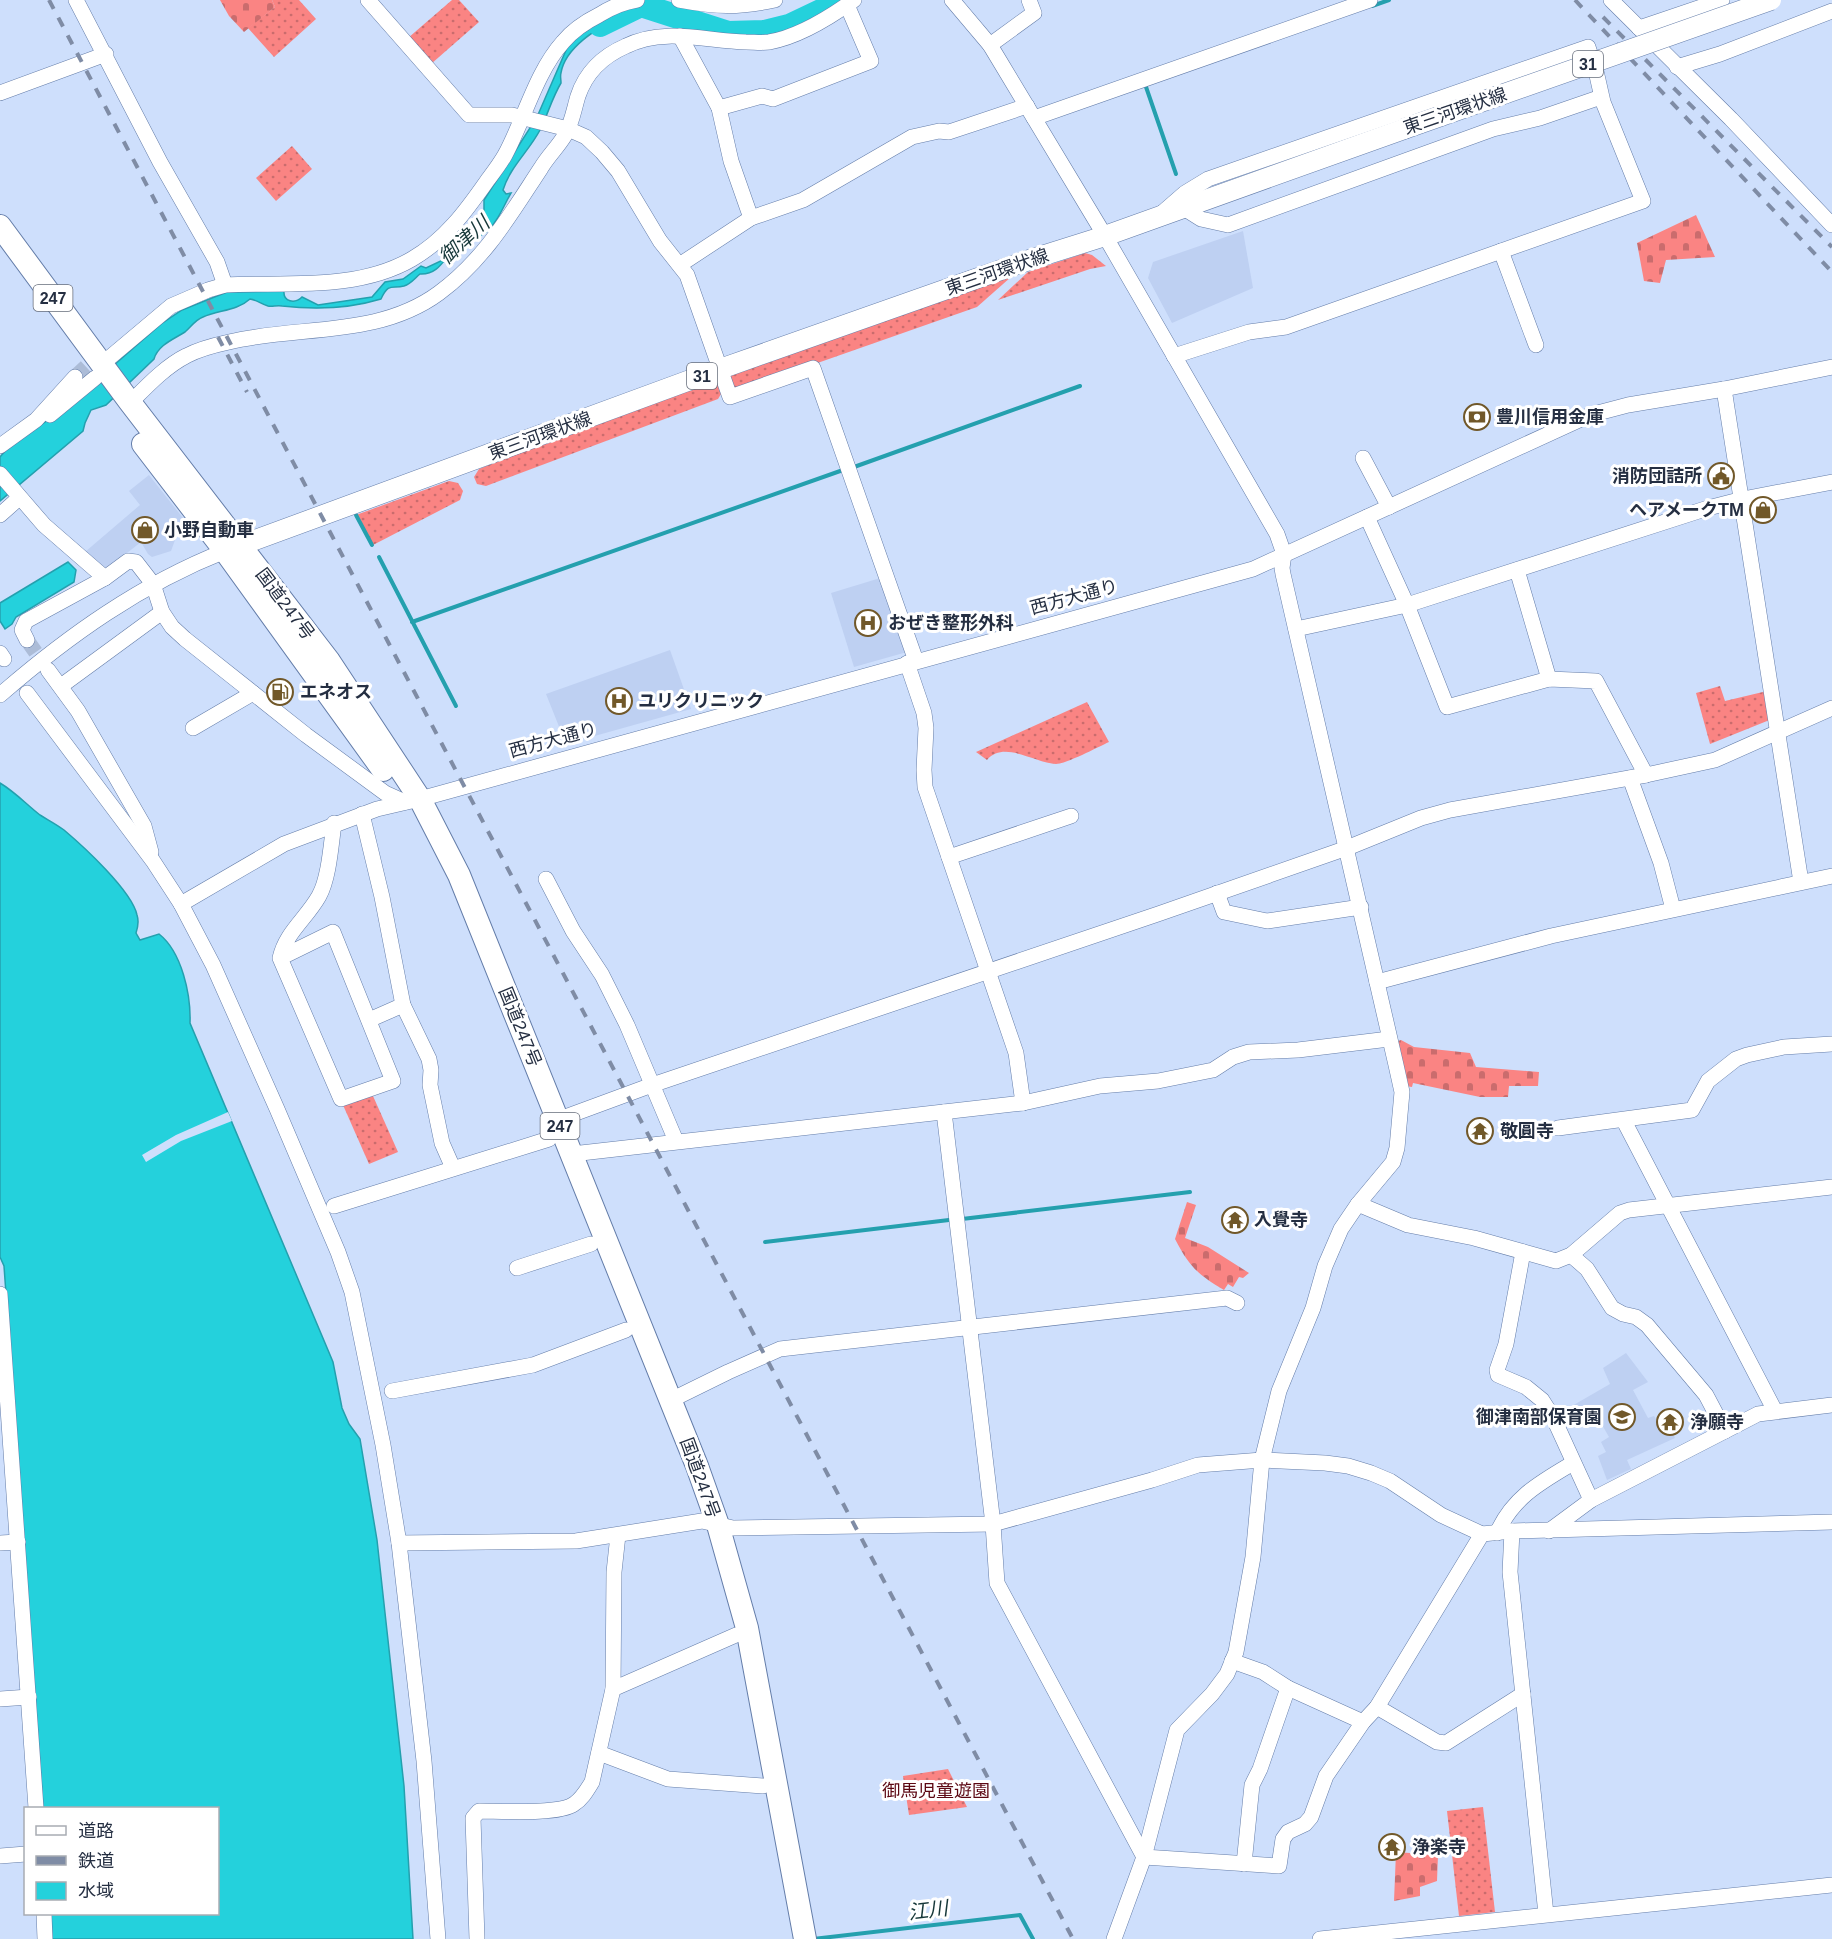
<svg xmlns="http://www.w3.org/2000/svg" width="1832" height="1939" font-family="Helvetica,'Noto Sans JP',sans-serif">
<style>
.built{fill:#bed0f2}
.grass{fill:url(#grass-dots)}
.cemetery{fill:url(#cemetery-stones)}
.water{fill:#24d1dc;stroke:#24a0ae;stroke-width:1.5}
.pier{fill:#cedffc}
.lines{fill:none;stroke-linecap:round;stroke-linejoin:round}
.stream{stroke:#24a0ae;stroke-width:4}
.river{stroke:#24d1dc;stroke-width:24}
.minor-tunnel{stroke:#acbcd7;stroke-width:15;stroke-dasharray:15 8;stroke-linecap:butt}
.minor-casing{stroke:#647da9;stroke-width:16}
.major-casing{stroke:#647da9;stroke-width:21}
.highway-casing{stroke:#647da9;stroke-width:24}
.minor{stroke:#fff;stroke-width:15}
.major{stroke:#fff;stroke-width:20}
.highway{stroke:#fff;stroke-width:22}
.rail{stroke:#7f8ca5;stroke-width:4;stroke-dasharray:10 10;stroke-linecap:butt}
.major-bridge-casing{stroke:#647da9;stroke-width:21;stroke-linecap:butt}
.major-bridge{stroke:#fff;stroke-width:20}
.labels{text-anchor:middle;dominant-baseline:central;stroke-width:6;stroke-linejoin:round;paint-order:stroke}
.shield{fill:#fff;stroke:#666d7b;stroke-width:1.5}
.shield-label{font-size:16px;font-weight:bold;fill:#252f42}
.street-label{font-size:18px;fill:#252f42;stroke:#fff}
.poi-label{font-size:18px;font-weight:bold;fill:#252f42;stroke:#fff;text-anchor:start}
.park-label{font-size:18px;fill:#5c0813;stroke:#fff}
.water-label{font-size:20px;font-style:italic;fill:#163739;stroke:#fff}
</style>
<defs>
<pattern id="grass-dots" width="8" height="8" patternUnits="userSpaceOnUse" patternTransform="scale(1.5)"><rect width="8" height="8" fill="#fa8483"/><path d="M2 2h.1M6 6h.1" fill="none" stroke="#ca6c6d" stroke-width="1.8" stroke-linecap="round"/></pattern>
<pattern id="cemetery-stones" width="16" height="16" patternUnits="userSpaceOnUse" patternTransform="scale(1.5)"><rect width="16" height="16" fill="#fa8483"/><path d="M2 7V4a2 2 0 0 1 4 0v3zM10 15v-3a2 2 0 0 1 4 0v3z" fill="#ca6c6d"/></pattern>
</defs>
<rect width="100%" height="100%" fill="#cedffc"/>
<g class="built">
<polygon points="1243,231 1253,288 1172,323 1148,278 1153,262"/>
<polygon points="149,475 183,518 171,551 152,557 148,554 141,542 109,567 103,568 85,552 140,505 129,491"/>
<polygon points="877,579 880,579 907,652 854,667 831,593"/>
<polygon points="670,650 691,709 566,744 546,694"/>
<polygon points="1626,1353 1648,1382 1633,1390 1648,1418 1654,1416 1661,1427 1670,1428 1675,1438 1627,1460 1631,1469 1607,1480 1598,1456 1606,1452 1601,1442 1609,1437 1597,1416 1575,1427 1565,1410 1610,1384 1603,1368"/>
</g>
<g class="grass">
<polygon points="272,0 299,0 316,19 274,57 248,28 275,7"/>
<polygon points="452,0 459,0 479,22 431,64 408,38"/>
<polygon points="292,146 312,169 276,201 256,178"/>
<polygon points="1085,253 1092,255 1106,266 1090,269 998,300 1028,272"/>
<polygon points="1011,277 977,307 738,391 734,391 728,376 856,328"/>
<polygon points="715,381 718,382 721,394 718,399 486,486 477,484 474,477 479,469 617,412"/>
<polygon points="449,481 458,483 463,491 460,500 373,545 356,515"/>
<polygon points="1720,686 1725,701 1767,691 1772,719 1710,744 1696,693"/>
<path d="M1087,702L1109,742C1098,747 1066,764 1056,764C1035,763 1004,740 987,760L976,752Z"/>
<polygon points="373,1096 398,1152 369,1164 343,1105"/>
<polygon points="948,1769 967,1807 909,1815 903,1776"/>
<polygon points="1483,1807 1495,1912 1459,1916 1447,1811"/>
</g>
<g class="cemetery">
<polygon points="220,0 272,0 275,7 244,32 229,16"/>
<polygon points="1696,215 1715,257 1666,260 1660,283 1644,281 1637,243"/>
<polygon points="1401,1040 1414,1047 1470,1053 1476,1067 1539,1072 1538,1086 1509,1086 1508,1097 1480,1097 1413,1083 1412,1087 1405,1086 1395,1042"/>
<path d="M1187,1202L1196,1205L1185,1238L1208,1247L1249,1273L1243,1278L1239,1277L1233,1287L1228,1284L1224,1290C1197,1274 1189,1266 1175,1239Z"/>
<polygon points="1396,1852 1438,1855 1437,1881 1420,1887 1420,1896 1394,1901"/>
</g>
<g class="water">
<path d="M638,5C613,21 566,41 561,73C560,76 561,79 561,83C552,98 548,114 540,130C529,151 510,167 503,190L506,194L511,193C504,205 497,224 485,233C478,238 465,241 456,247C445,256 440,275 420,274C415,278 411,284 404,286C392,289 389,282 381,299C348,309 316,310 282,306C277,305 272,307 268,306C261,304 257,300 250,299C237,311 218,310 203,317C195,320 191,327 185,332C174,339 158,345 154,359L106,405L91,410L85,423L83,431L0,501V457L6,450L66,407L161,324L182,310L227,292L284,291C283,302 295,304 302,297L318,305L372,297L385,282L403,279L421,266L426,268L443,260V251C456,240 472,235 484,223V200L537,117L567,48L576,37L612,15Z"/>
<polygon points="68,562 76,570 74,582 16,617 12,624 5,629 0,621 0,603"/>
<path d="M0,783C15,792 26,804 40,815C48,820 56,824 64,830C83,846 132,891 137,915C139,921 138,927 136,933L140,940L159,934C182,952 191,995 190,1023L333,1362L342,1408L349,1424L360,1439L377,1540L404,1786L413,1939H52L51,1914H218V1808H43L4,1266L0,1257Z"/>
</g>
<polygon class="pier" points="228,1112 232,1121 181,1141 146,1162 142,1155 176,1135"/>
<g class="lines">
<g class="stream">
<polyline points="1372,6 1389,0"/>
<polyline points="1147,84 1145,84 1176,174"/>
<polyline points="854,467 1080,386"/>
<polyline points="356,515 372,545"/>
<polyline points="379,557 456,706"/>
<polyline points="412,622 843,470"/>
<polyline points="962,1219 1190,1192"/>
<polyline points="765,1242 949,1220"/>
<polyline points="813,1939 1020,1915 1033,1939"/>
</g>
<polyline class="river" points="600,25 641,5 728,33 764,32 789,26 825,9 837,0"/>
<g class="minor-tunnel">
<polyline points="75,377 106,348"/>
<polyline points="27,640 48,670"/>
</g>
<defs>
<g id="minor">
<polyline points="76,0 160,162 217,262 225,285"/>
<polyline points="368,0 469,115 512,115 568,129 586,137 602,152 618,171 660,241 687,275 730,397 813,368 916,661"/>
<path d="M679,0C717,7 737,8 775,0"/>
<polyline points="952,0 990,45 1105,236 1277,534 1284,554 1282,568 1283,574 1396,1065 1402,1092 1397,1148 1393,1162 1358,1204 1341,1229 1325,1266 1313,1308 1279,1391 1262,1460 1253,1557 1236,1652 1227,1674 1212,1694 1177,1730 1144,1857 1114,1939"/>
<polyline points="1611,0 1731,119 1832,225"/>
<polyline points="1639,28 1722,0"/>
<polyline points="680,36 719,108 731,161 751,218"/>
<polyline points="990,45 1034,13 1029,0"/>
<polyline points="1677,67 1720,54 1832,11"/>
<polyline points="0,93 106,54"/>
<polyline points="719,108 762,96 773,99 871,61 847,5"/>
<polyline points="1034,118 1370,0"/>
<polyline points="1182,207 1201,219 1228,225 1493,129 1540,118 1601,97"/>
<polyline points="1162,213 1185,193 1208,179 1588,47 1596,71 1603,102 1643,201 1286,327 1249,332 1174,356"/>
<polyline points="1501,251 1536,345"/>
<polyline points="681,264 751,218 803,200 912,137 939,131 949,132 1027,106"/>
<path d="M102,364L171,306L208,290L225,285C286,282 357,291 412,259C445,240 466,211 487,181C493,173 500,164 505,155C524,120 536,72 563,42C573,30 585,22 599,15C610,8 624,2 637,0"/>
<polyline points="1724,389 1801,882"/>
<path d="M131,402C147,386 166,366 186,356C199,349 215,345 229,342C299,325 378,338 439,293C485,259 510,215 541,168C548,156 558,147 565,135C572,123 574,109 578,96C586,72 603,56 626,46C664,27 706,41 746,42C754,42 762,43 769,42C799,37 829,18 854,0"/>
<polyline points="50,415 95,378"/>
<polyline points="0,446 36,420 75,377"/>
<polyline points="1363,458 1389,507"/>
<polyline points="0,474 44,525 105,578 128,561 136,562 153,584 162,612 172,627 185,639 306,735 385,793 405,802"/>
<polyline points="0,515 19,498"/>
<polyline points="1367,517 1407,605 1447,707 1549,679 1596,681 1646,775"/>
<polyline points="1517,570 1549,679"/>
<polyline points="1296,629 1407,605 1708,508 1743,499 1832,482"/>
<polyline points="27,640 22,630 26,621 105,578"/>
<polyline points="0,653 4,659"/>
<polyline points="907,663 924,713 926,728 924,770 925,787 1016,1053 1023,1103"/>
<polyline points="48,670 78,711 144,826 151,852"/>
<polyline points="61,686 162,612"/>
<polyline points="27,693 153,861 181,904 213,965 277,1109 338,1252 352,1292 383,1445 399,1543 424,1761 438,1939"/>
<path d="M0,695C68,636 141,584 225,551"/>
<polyline points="193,728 253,693"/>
<polyline points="1630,778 1661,863 1673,909"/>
<polyline points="362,814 382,897 403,1005 429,1059 431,1070 430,1085 442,1143 453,1168"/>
<polyline points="949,857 1071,816"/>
<polyline points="546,879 573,931 602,975 627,1025 676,1141"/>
<polyline points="1217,893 1224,912 1267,921 1361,907"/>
<polyline points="181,904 284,844 377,809 420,799 1253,569 1590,415 1628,405 1724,389 1832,367"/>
<path d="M280,958L333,932L393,1081L341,1099L280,958C286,932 306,919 319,896C329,878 331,845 334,823"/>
<polyline points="1377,982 1551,936 1832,876"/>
<polyline points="369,1020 403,1005"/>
<polyline points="944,1112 993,1524 997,1583 1144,1857"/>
<polyline points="557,1120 652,1085 1158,914 1347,848 1421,818 1450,810 1646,775 1715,760 1832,708"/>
<polyline points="1624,1121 1775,1411"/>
<polyline points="1558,1128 1692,1110 1708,1081 1736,1059 1747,1055 1784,1047 1832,1044"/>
<polyline points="572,1154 1023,1103 1100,1086 1158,1081 1213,1070 1233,1057 1249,1052 1298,1050 1389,1039"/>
<polyline points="1358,1204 1408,1225 1474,1238 1556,1261 1571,1255 1620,1213 1629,1210 1832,1187"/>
<polyline points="334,1206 549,1139"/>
<polyline points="1523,1252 1506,1344 1497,1370 1498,1375 1526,1387 1542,1400 1553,1417 1591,1500"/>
<polyline points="1571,1255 1587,1269 1612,1308 1623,1314 1636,1317 1647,1325 1706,1395 1725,1431"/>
<polyline points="517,1268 591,1244"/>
<polyline points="0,1294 36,1808"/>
<polyline points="392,1391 533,1365 626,1330"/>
<polyline points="671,1400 728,1372 780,1349 1227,1298 1237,1303"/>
<polyline points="1512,1531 1510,1572 1546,1914"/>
<polyline points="1549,1531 1591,1500 1758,1414 1832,1405"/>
<path d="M1497,1533C1513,1497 1541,1482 1573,1463"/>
<polyline points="0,1543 18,1542"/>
<polyline points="399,1543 576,1541 702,1521 733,1528 993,1524 1152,1480 1198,1465 1262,1460 1325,1463 1348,1466 1371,1473 1390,1481 1441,1515 1482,1534 1512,1531 1832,1522"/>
<polyline points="1232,1661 1263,1672 1288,1688 1363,1722"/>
<polyline points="613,1689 736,1635"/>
<polyline points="0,1699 29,1697"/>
<polyline points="1377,1707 1437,1742 1446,1743 1523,1694"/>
<polyline points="599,1753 668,1779 763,1786"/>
<polyline points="0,1856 26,1854"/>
<polyline points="1144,1857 1279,1866 1283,1839 1288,1832 1305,1824 1311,1817 1326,1776 1363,1722 1377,1707 1482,1534"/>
<polyline points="1244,1864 1252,1785 1260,1769 1288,1688"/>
<polyline points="44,1914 45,1939"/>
<path d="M477,1939L473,1818L479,1811C500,1811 559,1815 574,1804C582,1799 587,1790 592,1782L613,1689L614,1572L618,1535"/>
<polyline points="1320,1939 1832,1885"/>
</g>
<polyline id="major" points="228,550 720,369 1032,259 1105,236 1404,129"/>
<g id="highway">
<polyline points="0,226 129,401 329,661 420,799 459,875 697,1466 718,1525 747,1628 805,1939"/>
<polyline points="143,444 225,551 383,770"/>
</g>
</defs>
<use href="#minor" class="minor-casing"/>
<use href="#major" class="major-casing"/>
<use href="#highway" class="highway-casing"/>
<use href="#minor" class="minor"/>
<use href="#major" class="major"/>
<use href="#highway" class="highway"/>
<g class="rail">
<polyline points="49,0 1073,1939"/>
<polyline points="1575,0 1832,272"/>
<polyline points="1603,17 1832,247"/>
<polyline points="218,337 247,392"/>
</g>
<defs>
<polyline id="major-bridge" points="1404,129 1771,0"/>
</defs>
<use href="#major-bridge" class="major-bridge-casing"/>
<use href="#major-bridge" class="major-bridge"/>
</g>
<defs>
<symbol id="bank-ring" viewBox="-11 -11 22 22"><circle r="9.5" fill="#fff" stroke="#715829" stroke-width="1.5"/><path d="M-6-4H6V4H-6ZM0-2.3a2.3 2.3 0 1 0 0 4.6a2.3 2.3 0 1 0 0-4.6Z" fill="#715829"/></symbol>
<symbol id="civic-ring" viewBox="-11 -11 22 22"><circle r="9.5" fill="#fff" stroke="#715829" stroke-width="1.5"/><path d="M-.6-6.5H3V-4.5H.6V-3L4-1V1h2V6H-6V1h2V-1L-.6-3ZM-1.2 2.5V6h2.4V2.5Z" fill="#715829"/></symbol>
<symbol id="shop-ring" viewBox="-11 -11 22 22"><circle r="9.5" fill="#fff" stroke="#715829" stroke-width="1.5"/><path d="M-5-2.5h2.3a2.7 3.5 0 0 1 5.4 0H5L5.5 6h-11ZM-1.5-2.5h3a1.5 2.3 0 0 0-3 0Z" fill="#715829"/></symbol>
<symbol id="hospital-ring" viewBox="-11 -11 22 22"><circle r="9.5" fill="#fff" stroke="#715829" stroke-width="1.5"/><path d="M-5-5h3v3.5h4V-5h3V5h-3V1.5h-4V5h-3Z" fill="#715829"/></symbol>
<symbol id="fuel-ring" viewBox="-11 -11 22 22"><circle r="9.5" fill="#fff" stroke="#715829" stroke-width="1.5"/><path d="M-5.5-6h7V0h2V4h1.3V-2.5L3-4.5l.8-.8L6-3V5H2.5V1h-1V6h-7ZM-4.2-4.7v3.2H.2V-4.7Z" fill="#715829"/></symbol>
<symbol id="temple-ring" viewBox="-11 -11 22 22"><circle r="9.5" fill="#fff" stroke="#715829" stroke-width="1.5"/><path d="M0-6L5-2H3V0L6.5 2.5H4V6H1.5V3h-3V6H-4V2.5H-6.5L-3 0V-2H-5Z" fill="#715829"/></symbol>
<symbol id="school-ring" viewBox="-11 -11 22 22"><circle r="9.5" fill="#fff" stroke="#715829" stroke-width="1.5"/><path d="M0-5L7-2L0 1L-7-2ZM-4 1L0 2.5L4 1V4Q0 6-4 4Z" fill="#715829"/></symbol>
</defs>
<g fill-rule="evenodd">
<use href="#bank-ring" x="1462" y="402" width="30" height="30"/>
<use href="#civic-ring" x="1706" y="461" width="30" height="30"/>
<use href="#shop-ring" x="1748" y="495" width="30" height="30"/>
<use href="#shop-ring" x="130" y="515" width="30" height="30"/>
<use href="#hospital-ring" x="853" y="608" width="30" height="30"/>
<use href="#fuel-ring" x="265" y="677" width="30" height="30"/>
<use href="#hospital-ring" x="604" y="686" width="30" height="30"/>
<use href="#temple-ring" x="1465" y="1116" width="30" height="30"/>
<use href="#temple-ring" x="1220" y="1205" width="30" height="30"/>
<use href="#school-ring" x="1607" y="1402" width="30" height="30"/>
<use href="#temple-ring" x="1655" y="1407" width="30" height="30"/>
<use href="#temple-ring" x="1377" y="1832" width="30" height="30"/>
</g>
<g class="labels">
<g class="shield">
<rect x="1573" y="51" width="30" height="26" rx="4.5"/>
<rect x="33.5" y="285" width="39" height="26" rx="4.5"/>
<rect x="687" y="363" width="30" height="26" rx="4.5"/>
<rect x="540.5" y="1113" width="39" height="26" rx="4.5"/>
</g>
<g class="shield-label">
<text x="1588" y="64">31</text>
<text x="53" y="298">247</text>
<text x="702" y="376">31</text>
<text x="560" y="1126">247</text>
</g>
<g class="street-label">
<text transform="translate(1455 111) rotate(-19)">東三河環状線</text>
<text transform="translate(997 272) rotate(-19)">東三河環状線</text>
<text transform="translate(540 436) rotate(-20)">東三河環状線</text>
<text transform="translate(1074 597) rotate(-15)">西方大通り</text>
<text transform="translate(285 604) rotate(53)">国道247号</text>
<text transform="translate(553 740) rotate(-15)">西方大通り</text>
<text transform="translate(520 1027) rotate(68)">国道247号</text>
<text transform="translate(700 1478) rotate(70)">国道247号</text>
</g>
<g class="poi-label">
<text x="1496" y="417">豊川信用金庫</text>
<text x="1702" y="476" text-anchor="end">消防団詰所</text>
<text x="1744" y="510" text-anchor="end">ヘアメークTM</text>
<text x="164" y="530">小野自動車</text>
<text x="888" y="623">おぜき整形外科</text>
<text x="300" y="692">エネオス</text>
<text x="638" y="701">ユリクリニック</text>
<text x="1500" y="1131">敬圓寺</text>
<text x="1254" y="1220">入覺寺</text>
<text x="1602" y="1417" text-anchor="end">御津南部保育園</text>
<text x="1690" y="1422">浄願寺</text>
<text x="1412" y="1847">浄楽寺</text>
</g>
<g class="park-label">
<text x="936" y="1791">御馬児童遊園</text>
</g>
<g class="water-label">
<text transform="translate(464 240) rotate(-42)">御津川</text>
<text transform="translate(928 1910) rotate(-7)">江川</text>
</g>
</g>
<rect x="24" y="1807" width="195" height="108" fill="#ffffff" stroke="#a8acb3" stroke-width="1.5"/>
<rect x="36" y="1826" width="30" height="9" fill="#ffffff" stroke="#a8acb3" stroke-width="1.5"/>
<text x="78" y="1837" font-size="18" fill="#252f42">道路</text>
<rect x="36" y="1856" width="30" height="9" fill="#7f8ca5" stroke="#a8acb3" stroke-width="1.5"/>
<text x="78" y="1867" font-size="18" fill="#252f42">鉄道</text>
<rect x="36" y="1882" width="30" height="18" fill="#24d1dc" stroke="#a8acb3" stroke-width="1.5"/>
<text x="78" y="1897" font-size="18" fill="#252f42">水域</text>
</svg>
